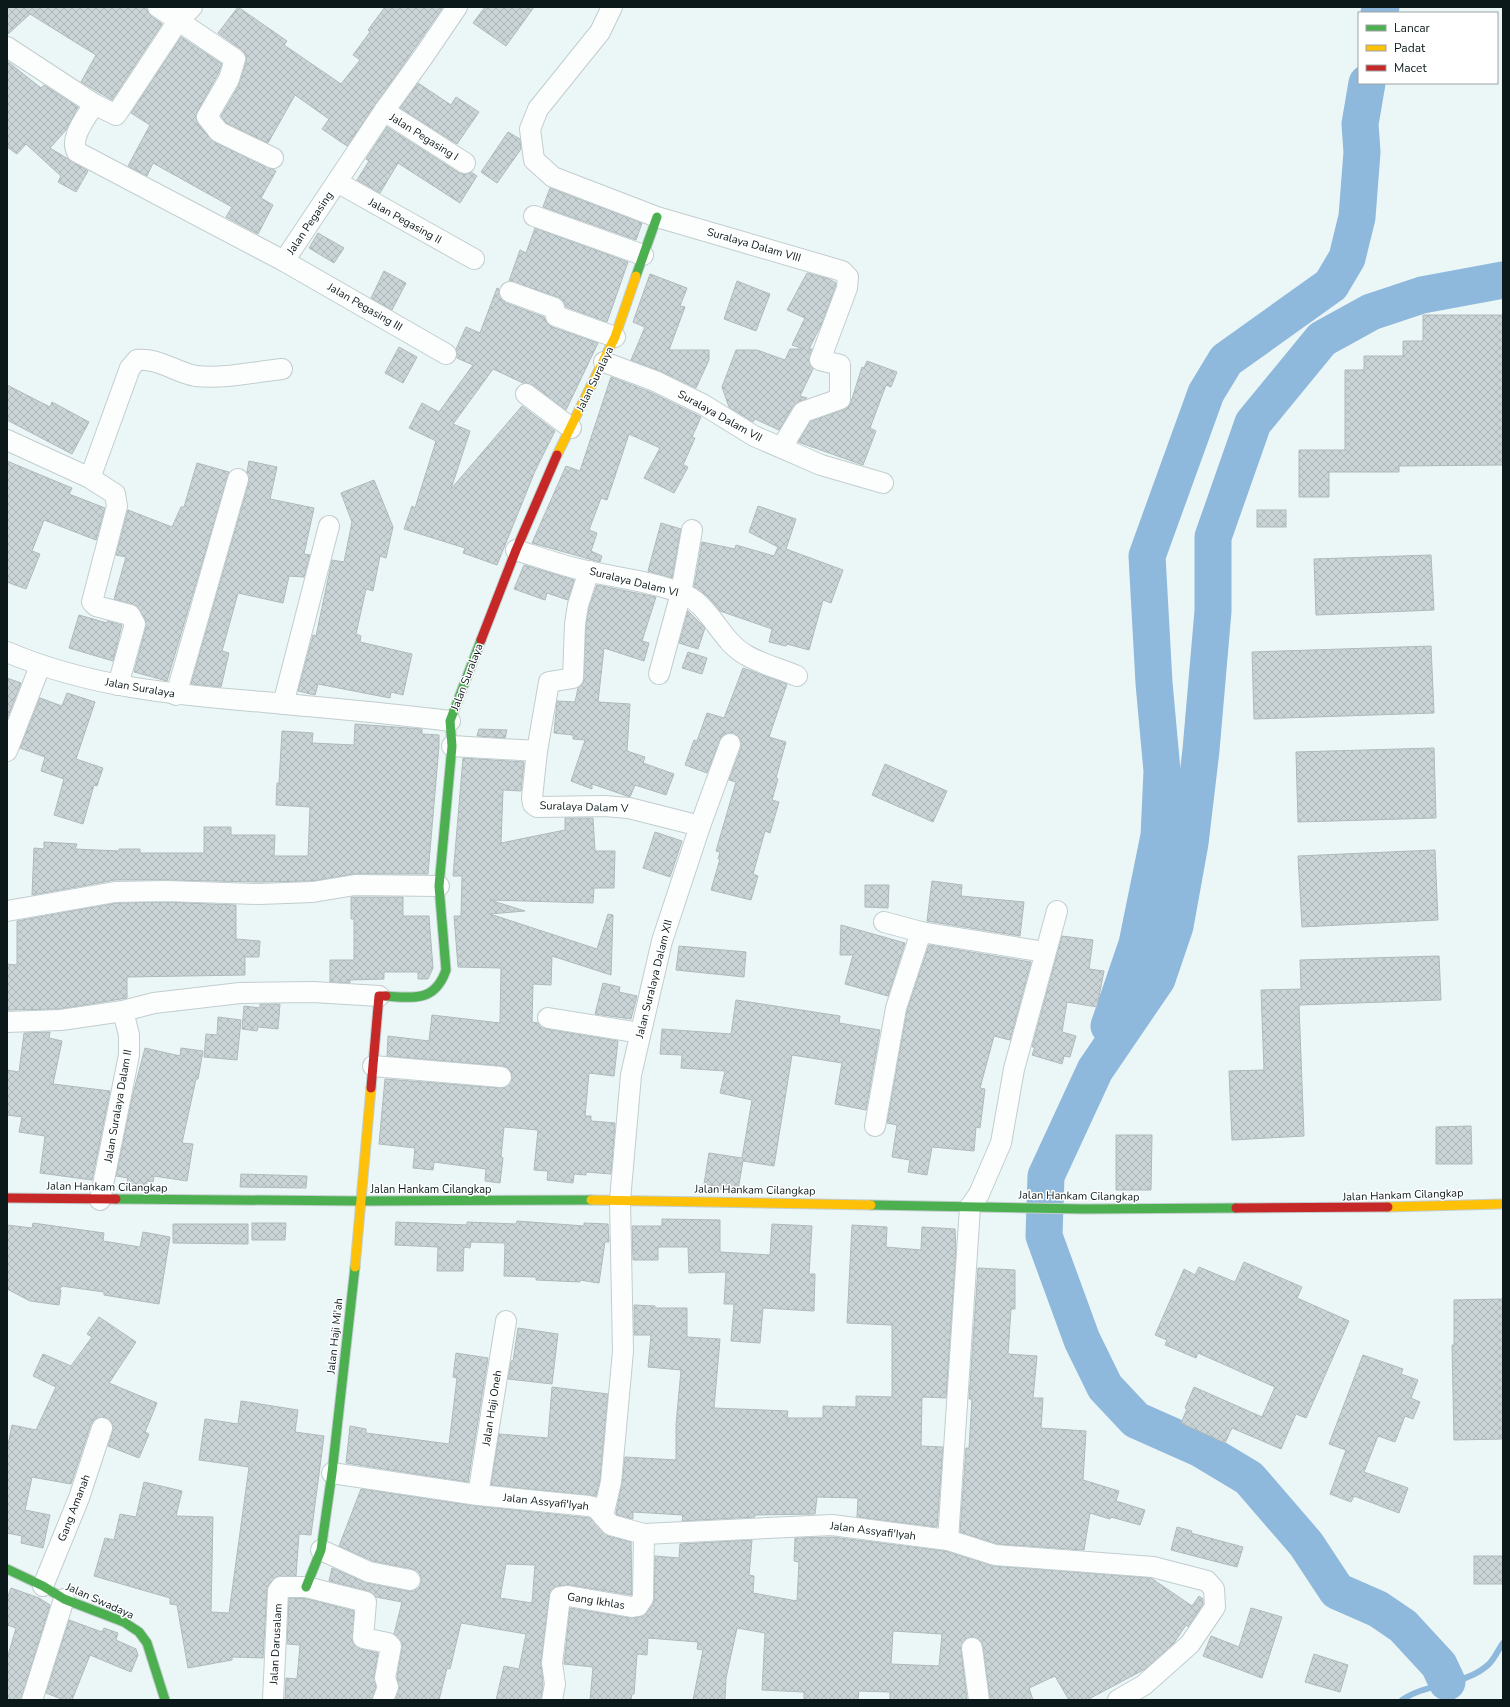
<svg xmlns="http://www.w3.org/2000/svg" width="1510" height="1707" font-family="'Nunito Sans',sans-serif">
<defs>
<pattern id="building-cross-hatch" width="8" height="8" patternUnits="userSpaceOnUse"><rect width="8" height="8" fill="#cad4d7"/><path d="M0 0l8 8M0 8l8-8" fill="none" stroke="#acb5b8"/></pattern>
</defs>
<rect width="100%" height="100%" fill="#ebf6f7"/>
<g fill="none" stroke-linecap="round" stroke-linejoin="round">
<path stroke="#8eb8dc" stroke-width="6" d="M 1402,1700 C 1428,1682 1466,1686 1489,1664 C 1495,1658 1498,1650 1503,1643"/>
<g stroke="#8eb8dc" stroke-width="37">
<polyline points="1379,13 1381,7"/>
<polyline points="1109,1026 1137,944 1159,836 1162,771 1154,683 1147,556 1206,393 1226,360 1331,285 1347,258 1357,217 1362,152 1360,124 1367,83"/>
<polyline points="1447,1682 1439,1665 1403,1626 1378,1609 1337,1591 1306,1544 1249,1478 1199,1448 1136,1420 1105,1387 1082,1340 1044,1236 1046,1176 1095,1070 1157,979 1175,926 1190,843 1201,750 1213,611 1213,537 1253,423 1322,339 1371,312 1422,295 1503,280"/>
</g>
</g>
<g fill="url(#building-cross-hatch)" stroke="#b0babd" fill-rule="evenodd">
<polygon points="7,7 147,7 151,16 162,24 112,100 81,82 96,55 30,14 7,35"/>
<polygon points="238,7 287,41 284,45 341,84 360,60 353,55 370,32 368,30 385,7 443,7 347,146 322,129 329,119 295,95 268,143 226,123 221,116 239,85 246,62 246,56 242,50 218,33"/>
<polygon points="485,7 534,7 506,46 473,23"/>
<polygon points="181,37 222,64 218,74 197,112 196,118 198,124 214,142 276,171 261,198 273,205 258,234 226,217 232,207 153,163 147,176 128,166 150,125 131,113"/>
<polygon points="7,61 41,88 44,85 78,107 66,130 50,148 88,171 76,192 58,182 61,176 26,144 17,154 7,147"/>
<polygon points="418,83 451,105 456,97 479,112 457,144 400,108"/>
<polygon points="387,127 459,173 465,174 471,172 477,176 460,203 398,163 380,193 357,180 369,161 366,159"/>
<polygon points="508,132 520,139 521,149 497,183 481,172"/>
<polygon points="550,188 642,223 636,240 543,207"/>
<polygon points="535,228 628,262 607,322 566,307 563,301 558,297 509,281 520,250 526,253"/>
<polygon points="318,233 344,248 334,263 309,248"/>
<polygon points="384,271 406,283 392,310 371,298"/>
<polygon points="807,273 829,279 836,283 836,285 822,323 809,349 812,349 809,362 813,369 800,396 807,398 793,406 779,430 755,419 753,422 729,407 722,387 736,350 757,350 785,360 790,349 804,349 792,345 805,318 787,310"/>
<polygon points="650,274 687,288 680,306 685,307 669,350 709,350 709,360 696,388 660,371 631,360 645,327 633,322"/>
<polygon points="737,281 770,294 756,331 724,319"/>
<polygon points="497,288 499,289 501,299 506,303 544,317 547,323 552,327 598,343 566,410 533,385 523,383 493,369 453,424 470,431 451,489 522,406 555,431 535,471 497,565 463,553 465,548 404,529 412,506 415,508 436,441 409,428 422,403 439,412 473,365 457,358 456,349 466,327 480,333"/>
<polygon points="1423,315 1503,315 1503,465 1399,466 1399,472 1329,472 1329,497 1299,497 1299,450 1345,450 1345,370 1364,370 1364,356 1403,356 1403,341 1423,341"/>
<polygon points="399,347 417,357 403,383 385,373"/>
<polygon points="867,361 897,372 891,387 886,385 870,428 876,431 863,465 798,442 811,421 846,409 850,405 862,367 864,368"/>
<polygon points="611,377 650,392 701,417 692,437 695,438 683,465 688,467 674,493 644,478 660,448 629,434 607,500 601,498 589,530 597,533 591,551 602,556 600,562 532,543 566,466 580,471"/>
<polygon points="7,385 50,407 52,402 89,422 72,454 7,420"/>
<polygon points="7,461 72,488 69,494 105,508 96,540 44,520 32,551 40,554 26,589 7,582"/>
<polygon points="249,461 277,467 270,499 314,508 304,554 310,555 304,577 289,576 283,603 238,593 222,651 229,653 221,687 191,684 249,482 247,472"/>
<polygon points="197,463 229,472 167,681 134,672 146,627 145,619 137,606 114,599 126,557 116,555 128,510 172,527 181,507 184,507"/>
<polygon points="374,480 393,527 386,558 380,556 373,591 366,589 356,634 361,636 360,642 412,654 403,695 391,692 390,698 318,684 315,695 298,691 313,635 316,636 332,560 344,562 352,522 341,493"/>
<polygon points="758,506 796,519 786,549 843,570 831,603 823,600 809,650 787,644 786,646 769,642 772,629 720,611 707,596 694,587 702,542 735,549 736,545 774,556 778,547 749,532"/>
<rect x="1257" y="510" width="29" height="17"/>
<polygon points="661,523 681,529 672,578 648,571"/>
<polygon points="1431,555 1434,610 1316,615 1314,559"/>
<polygon points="524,565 574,580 568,600 547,593 545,600 514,589"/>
<polygon points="597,585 656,597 642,641 649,643 644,661 604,648 598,702 630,704 627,751 645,757 643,763 674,774 666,795 635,785 630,797 592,784 592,789 571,781 585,740 573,739 573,735 554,733 557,701 575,702 578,688 583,683 586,625 589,607"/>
<polygon points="688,611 705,628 698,649 679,643"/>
<polygon points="79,615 107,623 107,621 122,625 113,661 69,648"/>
<polygon points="1431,646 1434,713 1254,719 1252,652"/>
<polygon points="688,652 707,658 702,674 682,668"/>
<polygon points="743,668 787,684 769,737 786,742 776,778 778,779 772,800 779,802 770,833 765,831 753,874 758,876 751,900 711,890 720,859 718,859 720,852 716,851 736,782 729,780 741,748 739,737 734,733 728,733 722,735 707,773 685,765 694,740 697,741 707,713 724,718"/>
<polygon points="7,678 21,683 7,719"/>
<polygon points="67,693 95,702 76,759 103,768 97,786 94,785 83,824 54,815 64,779 41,771 45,757 20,748 40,698 62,706"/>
<polygon points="355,724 422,729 422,734 439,735 439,746 428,874 355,874 312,881 259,882 166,880 115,880 32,895 34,848 44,849 44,842 77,844 75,849 119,851 119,849 140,849 140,853 204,853 204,827 231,827 231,835 275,835 274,856 308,856 310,807 276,805 277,783 279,783 282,731 313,733 312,743 354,745"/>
<polygon points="479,729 507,730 505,738 477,736"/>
<polygon points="1434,748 1436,818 1298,822 1296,752"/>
<polygon points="463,758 524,762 521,791 503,790 501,843 565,830 565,818 593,818 595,851 615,851 614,888 594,888 593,903 490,900 525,911 490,914 597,949 608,914 613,915 611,975 552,956 551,985 533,984 532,1022 538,1023 546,1029 618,1041 614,1076 589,1073 585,1116 591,1116 591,1121 615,1123 611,1174 586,1172 586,1175 574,1174 573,1183 547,1180 548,1171 534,1170 538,1130 504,1127 501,1157 503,1158 500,1183 485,1181 486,1169 434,1162 433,1170 413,1168 415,1148 379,1144 385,1079 500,1088 506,1087 512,1078 511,1072 507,1067 502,1066 387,1056 388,1036 429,1041 432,1015 500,1023 501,968 458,967 454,916 461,916 462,876 453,876"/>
<polygon points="885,764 947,791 933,822 872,795"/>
<polygon points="655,832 682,841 670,877 643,868"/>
<polygon points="1435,850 1438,920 1302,927 1298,856"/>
<polygon points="932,881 962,885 961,896 1024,902 1020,936 927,921"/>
<polygon points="865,885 889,885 888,908 865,907"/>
<polygon points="351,897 403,897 403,916 429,916 433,968 428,979 418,979 418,972 384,972 384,979 350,980 350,983 330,982 330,960 354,960 354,919 351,919"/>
<polygon points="166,902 236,905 236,939 260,941 259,957 245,957 245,975 127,977 127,998 60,1009 7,1010 7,964 17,965 17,921 116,903"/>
<polygon points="841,925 905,943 888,996 845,984 853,955 840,955"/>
<polygon points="1062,936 1093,940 1089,969 1104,971 1097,1007 1067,1002 1062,1032 1076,1036 1070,1057 1064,1056 1062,1064 1032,1055 1035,1047 1032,1047"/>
<polygon points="929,945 1031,962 1010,1040 994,1036 980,1088 985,1089 980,1128 976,1127 974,1151 932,1147 927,1175 908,1172 910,1160 892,1157 897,1125 887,1123 907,1011"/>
<polygon points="679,946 746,952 744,977 676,970"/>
<polygon points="1439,956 1441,1000 1299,1005 1304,1136 1232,1140 1229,1071 1264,1070 1261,990 1301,989 1300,960"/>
<polygon points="603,983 620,987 619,992 637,996 631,1019 595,1014"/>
<polygon points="736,1000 840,1016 839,1023 880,1030 866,1110 835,1104 842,1063 792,1055 774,1166 743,1161 738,1190 719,1189 715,1189 716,1186 704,1184 709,1153 742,1158 752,1100 720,1093 725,1071 681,1068 682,1055 660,1054 662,1029 731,1034"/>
<polygon points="260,1004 280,1004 278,1029 258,1027 257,1031 242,1029 244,1006 260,1008"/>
<polygon points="218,1017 241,1020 237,1060 204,1057 206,1034 217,1035"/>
<polygon points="50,1032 49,1038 62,1041 53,1084 110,1091 92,1180 40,1173 45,1136 19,1132 22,1117 7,1115 7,1070 19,1072 24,1033"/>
<polygon points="145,1048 180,1056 181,1048 203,1051 198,1079 196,1079 182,1143 193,1144 187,1181 154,1176 153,1182 147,1181 146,1187 126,1187 128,1178 116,1176 133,1094"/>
<polygon points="1471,1126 1472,1164 1436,1164 1436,1127"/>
<polygon points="1116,1135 1152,1135 1151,1190 1116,1190"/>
<polygon points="241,1174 307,1176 306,1188 240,1187"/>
<polygon points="662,1219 720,1220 720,1252 770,1255 772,1224 812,1226 809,1274 815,1274 814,1311 763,1308 760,1343 731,1341 734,1304 724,1304 726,1272 689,1273 688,1247 658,1247 658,1260 633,1260 632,1226 662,1226"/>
<polygon points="517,1221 584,1226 584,1223 608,1224 609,1242 605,1242 599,1283 580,1280 580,1282 536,1280 536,1277 504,1276 505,1243 471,1242 470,1248 464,1247 463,1271 437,1271 438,1247 395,1245 396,1222 467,1225 467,1222 516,1224"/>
<polygon points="33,1223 104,1233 103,1241 140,1247 143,1232 170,1237 159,1304 104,1295 104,1292 61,1286 61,1288 57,1288 61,1290 59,1305 30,1301 7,1289 7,1225 32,1228"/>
<polygon points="252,1223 286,1223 285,1240 252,1240"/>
<polygon points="173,1224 248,1224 248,1244 173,1243"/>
<polygon points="852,1225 887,1227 886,1247 921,1250 922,1227 955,1229 956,1251 946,1398 922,1397 921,1446 943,1447 937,1527 857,1517 858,1498 817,1497 815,1514 755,1515 755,1517 682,1521 683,1515 633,1512 633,1519 617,1515 616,1513 622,1483 625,1457 676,1460 676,1425 681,1370 648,1367 651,1335 634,1335 634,1305 655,1306 655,1308 687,1308 687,1337 720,1339 714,1408 788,1411 787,1418 823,1418 823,1406 856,1407 856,1396 892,1397 892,1325 847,1323"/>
<polygon points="1244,1262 1302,1287 1297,1298 1349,1321 1306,1418 1296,1414 1281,1449 1232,1428 1225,1443 1181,1423 1187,1409 1185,1408 1194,1387 1262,1417 1275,1387 1198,1353 1196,1358 1165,1345 1167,1340 1155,1335 1184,1269 1195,1275 1199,1267 1235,1282"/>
<polygon points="978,1268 1015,1270 1015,1309 1011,1309 1008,1354 1037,1356 1033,1398 1043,1398 1041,1428 1086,1431 1083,1480 1119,1491 1116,1501 1145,1510 1140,1525 1111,1517 1110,1519 1090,1513 1084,1550 997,1544 960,1532 966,1448 969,1448 972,1399 969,1399"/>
<polygon points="1503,1299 1503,1439 1454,1440 1452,1345 1454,1345 1454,1300"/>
<polygon points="99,1317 136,1342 109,1383 157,1403 145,1432 149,1434 139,1458 108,1446 113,1431 111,1421 105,1417 95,1419 91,1424 71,1484 32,1477 25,1510 50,1515 43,1548 21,1543 22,1536 7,1533 7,1450 12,1425 36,1430 56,1387 33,1376 43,1354 71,1366 92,1337 87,1334"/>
<polygon points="518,1328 558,1334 552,1384 508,1379 511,1361 513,1361"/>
<polygon points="456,1353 488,1358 468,1482 346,1463 350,1426 366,1429 366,1433 449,1444 457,1378 453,1377"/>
<polygon points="1363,1355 1403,1369 1401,1374 1418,1380 1411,1398 1420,1402 1413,1419 1405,1416 1395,1442 1378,1436 1364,1472 1408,1488 1399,1513 1354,1496 1351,1502 1330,1494 1346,1450 1329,1444"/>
<polygon points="552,1387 608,1394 600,1480 596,1496 491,1485 499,1434 548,1438"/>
<polygon points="241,1401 298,1410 295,1432 324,1436 311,1535 299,1534 296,1576 276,1577 269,1584 267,1590 263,1658 232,1657 232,1660 188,1668 177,1605 170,1604 170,1598 94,1576 105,1538 114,1540 120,1514 136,1517 144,1482 182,1491 176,1516 213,1517 211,1612 229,1613 249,1467 199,1460 205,1419 238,1424"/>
<path d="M 361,1489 L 476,1506 L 590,1518 L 608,1536 L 631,1542 L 632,1595 L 570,1585 L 558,1586 L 550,1591 L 541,1662 L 543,1684 L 541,1700 L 496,1700 L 504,1666 L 519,1669 L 526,1634 L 461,1623 L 450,1669 L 447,1668 L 439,1700 L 395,1700 L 399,1691 L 397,1677 L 402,1648 L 402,1642 L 394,1634 L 402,1602 L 376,1597 L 369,1591 L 329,1581 L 332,1568 L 367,1583 L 408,1591 L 414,1591 L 421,1583 L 421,1576 L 413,1569 L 373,1561 L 339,1546 ZM 506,1564 L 535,1565 L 532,1603 L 500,1598 Z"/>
<polygon points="1177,1527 1192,1531 1191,1533 1243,1547 1237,1567 1171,1550"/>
<path d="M 832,1537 L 945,1551 L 994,1566 L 1151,1578 L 1192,1606 L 1199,1596 L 1203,1599 L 1203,1604 L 1188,1627 L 1186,1625 L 1174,1643 L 1145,1669 L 1087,1700 L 1069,1700 L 1055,1676 L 1029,1688 L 1033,1700 L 990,1700 L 983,1646 L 981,1641 L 971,1637 L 965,1639 L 961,1649 L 967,1700 L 890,1700 L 890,1692 L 859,1691 L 858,1700 L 804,1700 L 804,1692 L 762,1690 L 765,1633 L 737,1628 L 726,1678 L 725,1700 L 693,1700 L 703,1650 L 697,1649 L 698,1642 L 648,1638 L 647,1655 L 637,1654 L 634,1694 L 632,1694 L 631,1700 L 590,1700 L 593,1667 L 564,1664 L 570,1608 L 630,1618 L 644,1616 L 653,1604 L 654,1599 L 655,1556 L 679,1558 L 680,1544 L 752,1540 L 749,1575 L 754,1576 L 753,1593 L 797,1601 L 799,1562 L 794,1561 L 795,1538 ZM 893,1631 L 942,1634 L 939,1666 L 891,1664 Z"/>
<rect x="1474" y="1556" width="29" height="28"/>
<polygon points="11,1588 39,1598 50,1605 21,1700 7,1700 7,1659 16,1628 7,1625 7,1599"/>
<polygon points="289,1598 308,1599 354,1611 353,1643 360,1649 378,1653 374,1676 376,1687 372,1700 285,1700 286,1678 297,1679 300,1645 287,1644"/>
<polygon points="1251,1608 1282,1617 1262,1678 1203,1656 1211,1636 1239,1647"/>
<polygon points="69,1620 102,1632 104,1628 118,1633 116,1640 136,1649 138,1655 131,1672 90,1655 72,1700 64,1700 46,1693"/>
<polygon points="1314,1654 1348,1665 1340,1692 1305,1682"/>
</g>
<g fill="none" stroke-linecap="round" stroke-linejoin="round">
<g stroke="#c2cdce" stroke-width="22">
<g id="street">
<polyline points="158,7 235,59 229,79 207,117 219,132 273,158"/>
<polyline points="612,7 600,32 538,109 530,129 534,160 553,177 657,217 842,271 848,277 847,288 820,360 840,365 840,399 803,412 782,447"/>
<polyline points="7,47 94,104 116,115 178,21 192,7"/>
<path d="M 94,104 C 87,117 69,137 77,152 L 284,261 L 446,354"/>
<polyline points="384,111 465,163"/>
<polyline points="337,182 474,259"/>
<polyline points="534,216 643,255"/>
<polyline points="284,261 384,111 423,57 457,7"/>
<polyline points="510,292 554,308 556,316 615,337"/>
<polyline points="604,362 655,381 704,405 754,436 821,465 883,483"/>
<polyline points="526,394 571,428"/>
<polyline points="7,440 90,478 115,494 117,506 92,602 96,606 130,615 135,624 118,685"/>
<path d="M 90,478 L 130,368 L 137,360 C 157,357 177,373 196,376 C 224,379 254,372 282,369"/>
<path d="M 516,550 C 535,556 555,563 574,568 C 609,577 648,580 681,593 C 711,604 719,640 746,655 C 761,664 781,669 797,676"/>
<path d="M 7,652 C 89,687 176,695 264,702 C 326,708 388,713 450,721"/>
<polyline points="659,674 681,593 692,530"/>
<polyline points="176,695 238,479"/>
<polyline points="283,704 329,526"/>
<polyline points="452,746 537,751 532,798 533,804 537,807 604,806 629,808 700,826"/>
<polyline points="7,751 40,666"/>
<polyline points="537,751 549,682 573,678 575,624 578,605 589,571"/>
<polyline points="7,911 115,892 166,891 259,894 313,892 355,885 439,886"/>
<polyline points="884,922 921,932 1045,952"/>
<polyline points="548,1018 640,1033"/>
<polyline points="7,1022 61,1020 123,1011 154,1003 240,993 313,992 379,996"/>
<polyline points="373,1066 501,1077"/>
<polyline points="875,1126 896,1008 921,932"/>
<polyline points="100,1200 129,1055 129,1035 123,1011"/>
<polyline points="332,1473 478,1495 589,1506 596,1508 611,1525 644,1534 832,1525 948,1540 995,1555 1153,1567 1207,1581 1214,1589 1215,1607 1190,1644 1144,1685 1118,1700"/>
<polyline points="478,1495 506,1321"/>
<polyline points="603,1516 611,1482 623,1351 620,1200 631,1075 662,941 700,826 730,744"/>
<polyline points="948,1540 970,1207 979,1194 1001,1143 1014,1069 1057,911"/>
<polyline points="321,1550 369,1572 410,1580"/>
<polyline points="43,1586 79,1498 102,1428"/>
<polyline points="972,1648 979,1700"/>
<polyline points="32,1700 64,1599"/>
<polyline points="273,1700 278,1591 281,1587 306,1587 366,1602 363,1638 388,1643 391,1646 385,1678 388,1687 383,1700"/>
<polyline points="552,1700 555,1684 552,1663 560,1597 568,1596 632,1607 638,1606 643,1598 644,1534"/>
</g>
</g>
<g stroke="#c2cdce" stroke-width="11">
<g id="fast">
<polyline points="636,276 657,217"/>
<path d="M 386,996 C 414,998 435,1002 446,970 L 439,886 L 452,746 L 450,721 L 481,640"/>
<polyline points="116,1199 362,1201 591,1200"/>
<polyline points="871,1205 1084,1209 1236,1208"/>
<polyline points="7,1569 43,1586 64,1599 124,1622 139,1632 147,1643 165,1700"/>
<polyline points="306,1587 321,1550 332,1473 355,1267"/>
</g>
</g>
<g stroke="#c2cdce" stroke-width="11">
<g id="slow">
<polyline points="557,455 615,337 636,276"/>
<polyline points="591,1200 871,1205"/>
<polyline points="1388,1207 1503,1204"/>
<polyline points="355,1267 371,1088"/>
</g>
</g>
<g stroke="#c2cdce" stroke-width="11">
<g id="jam">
<polyline points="481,640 516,550 557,455"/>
<polyline points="371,1088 379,996 386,996"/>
<polyline points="7,1198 116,1199"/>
<polyline points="1236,1208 1388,1207"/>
</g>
</g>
<use href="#street" stroke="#fcfefe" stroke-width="20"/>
<use href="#fast" stroke="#4caf50" stroke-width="9"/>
<use href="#slow" stroke="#ffc107" stroke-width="9"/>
<use href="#jam" stroke="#c62828" stroke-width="9"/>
</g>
<g text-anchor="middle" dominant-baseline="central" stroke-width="3" stroke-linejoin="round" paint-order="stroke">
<g font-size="11" fill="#0c191b" stroke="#fff">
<text transform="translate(424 137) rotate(32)">Jalan Pegasing I</text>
<text transform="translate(405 221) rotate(29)">Jalan Pegasing II</text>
<text transform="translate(310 223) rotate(-56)">Jalan Pegasing</text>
<text transform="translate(754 245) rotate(16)">Suralaya Dalam VIII</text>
<text transform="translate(365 307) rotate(30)">Jalan Pegasing III</text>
<text transform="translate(595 379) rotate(-64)">Jalan Suralaya</text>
<text transform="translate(720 416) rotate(29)">Suralaya Dalam VII</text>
<text transform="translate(634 582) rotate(14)">Suralaya Dalam VI</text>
<text transform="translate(467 677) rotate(-69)">Jalan Suralaya</text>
<text transform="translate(140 688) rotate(10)">Jalan Suralaya</text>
<text transform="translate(584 807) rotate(2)">Suralaya Dalam V</text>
<text transform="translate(654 979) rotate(-76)">Jalan Suralaya Dalam XII</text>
<text transform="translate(118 1106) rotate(-80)">Jalan Suralaya Dalam II</text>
<text transform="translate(107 1187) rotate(1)">Jalan Hankam Cilangkap</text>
<text x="431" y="1189">Jalan Hankam Cilangkap</text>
<text transform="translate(755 1190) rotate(1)">Jalan Hankam Cilangkap</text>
<text transform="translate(1403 1195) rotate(-2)">Jalan Hankam Cilangkap</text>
<text transform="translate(1079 1196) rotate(1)">Jalan Hankam Cilangkap</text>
<text transform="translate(335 1336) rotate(-84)">Jalan Haji Mi'ah</text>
<text transform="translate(492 1408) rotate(-81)">Jalan Haji Oneh</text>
<text transform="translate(546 1502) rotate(6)">Jalan Assyafi'Iyah</text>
<text transform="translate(74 1508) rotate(-69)">Gang Amanah</text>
<text transform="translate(873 1531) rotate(7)">Jalan Assyafi'Iyah</text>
<text transform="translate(100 1601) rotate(24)">Jalan Swadaya</text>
<text transform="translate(596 1601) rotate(9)">Gang Ikhlas</text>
<text transform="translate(276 1644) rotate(-87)">Jalan Darusalam</text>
</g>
</g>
<rect width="1510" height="1707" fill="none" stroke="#0c191b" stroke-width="16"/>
<rect x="1358" y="12" width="140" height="72" fill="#ffffff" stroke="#9ea3a4"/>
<rect x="1366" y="25" width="20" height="6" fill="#4caf50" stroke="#9ea3a4"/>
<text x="1394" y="32" font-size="12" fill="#0c191b">Lancar</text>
<rect x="1366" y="45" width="20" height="6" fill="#ffc107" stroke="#9ea3a4"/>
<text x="1394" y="52" font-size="12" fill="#0c191b">Padat</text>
<rect x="1366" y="65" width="20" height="6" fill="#c62828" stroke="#9ea3a4"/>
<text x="1394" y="72" font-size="12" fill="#0c191b">Macet</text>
</svg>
